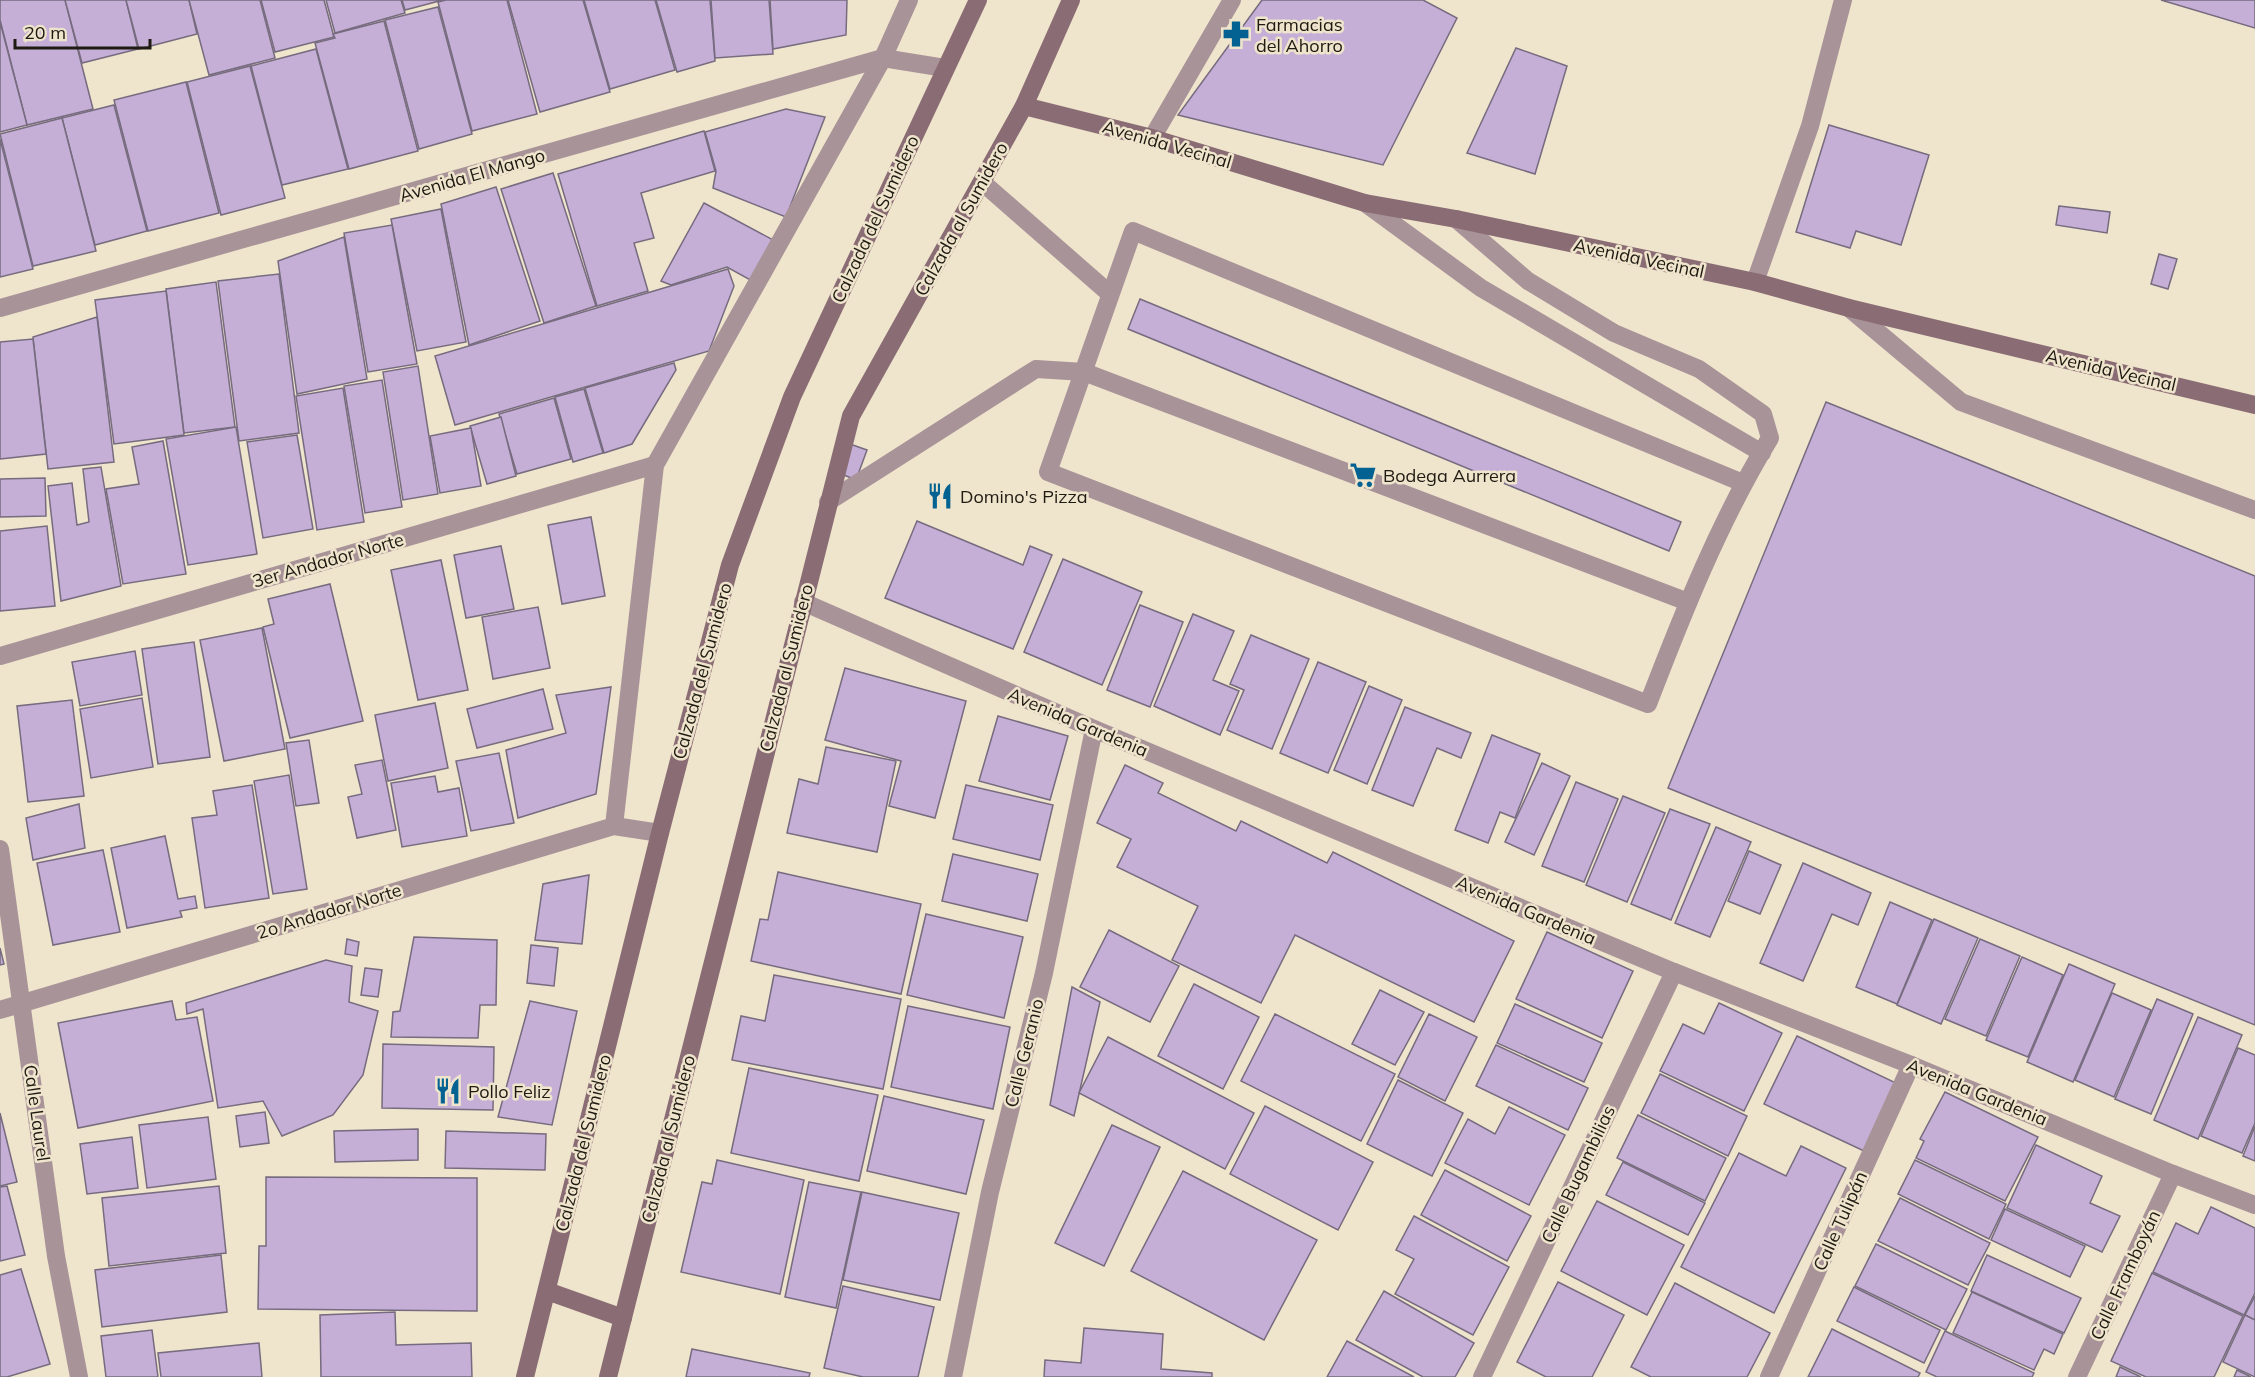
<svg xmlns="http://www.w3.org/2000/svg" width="2255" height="1377" font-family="Mulish,sans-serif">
<rect width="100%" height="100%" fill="#efe4cc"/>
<g fill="#c5afd6" stroke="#766b7f" stroke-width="1.5">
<polygon points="0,0 65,0 93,109 27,125 0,20"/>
<polygon points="65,0 126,0 138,49 82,63"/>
<polygon points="126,0 189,0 197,34 139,49"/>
<polygon points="189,0 260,0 275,58 209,75"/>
<polygon points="261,0 324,0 334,37 275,52"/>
<polygon points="326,0 401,0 405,13 335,33"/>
<polygon points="402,0 443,0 405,10"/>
<polygon points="446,0 507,0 537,114 472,131 438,2"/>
<polygon points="508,0 583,0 610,92 540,112"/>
<polygon points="584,0 655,0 675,70 610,89"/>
<polygon points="656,0 710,0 715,61 677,72"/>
<polygon points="711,0 769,0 773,54 715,58"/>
<polygon points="770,0 847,0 846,35 773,49"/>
<polygon points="1262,0 1423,0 1457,18 1383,165 1178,115"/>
<polygon points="2161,0 2255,0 2255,28"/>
<polygon points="438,7 472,134 419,149 385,20"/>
<polygon points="384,21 418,151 349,169 315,43 335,38 333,34"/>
<polygon points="0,22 27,125 0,132"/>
<polygon points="1516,48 1567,66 1535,174 1467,153"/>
<polygon points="316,49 348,169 282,185 251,66"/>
<polygon points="250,66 285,198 221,215 187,82"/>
<polygon points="186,82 219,213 148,231 114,100"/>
<polygon points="114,105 147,231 95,245 62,118"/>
<polygon points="786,109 825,117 786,217 713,188 716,171 705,132"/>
<polygon points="62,118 96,251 33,266 0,134"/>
<polygon points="1829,125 1929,155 1901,245 1856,231 1850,248 1796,232"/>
<polygon points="704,131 715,171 641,193 654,238 634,243 648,291 597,306 558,174"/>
<polygon points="0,139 33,269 0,277"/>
<polygon points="553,173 596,306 544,323 501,189"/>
<polygon points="496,187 540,321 469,345 441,204"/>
<polygon points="704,203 777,242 754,282 727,267 671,285 661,281"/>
<polygon points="2059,206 2110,212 2107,233 2056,225"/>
<polygon points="441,209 466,342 417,351 391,219"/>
<polygon points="392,225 417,364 368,372 344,233"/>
<polygon points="344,237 367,379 297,394 278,261"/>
<polygon points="2159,254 2177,259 2168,289 2151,284"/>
<polygon points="728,269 734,286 709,351 455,425 435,356"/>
<polygon points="279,274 299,433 239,441 218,281"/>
<polygon points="216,282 235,427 184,433 166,289"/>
<polygon points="166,291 184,435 114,444 95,300"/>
<polygon points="1140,299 1681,522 1669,551 1128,329"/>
<polygon points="97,317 114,462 48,469 33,337"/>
<polygon points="33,339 46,454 0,459 0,342"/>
<polygon points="674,363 676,370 632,444 604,453 585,388"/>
<polygon points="418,366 438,494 403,500 383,372"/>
<polygon points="382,380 402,507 365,513 344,386"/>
<polygon points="343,388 364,522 317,530 296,396"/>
<polygon points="584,389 603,453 573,462 555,397"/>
<polygon points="554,398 571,459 517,474 499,414"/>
<polygon points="1826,402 2255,576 2255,1025 1668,788"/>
<polygon points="501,417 516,476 487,484 470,426"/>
<polygon points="236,427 257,554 188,565 166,439"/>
<polygon points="471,428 481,486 440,493 430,436"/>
<polygon points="297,435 313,529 263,538 247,442"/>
<polygon points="163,441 186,574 123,584 106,489 139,484 132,447"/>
<polygon points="850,444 867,450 856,480 839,473"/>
<polygon points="101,467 121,586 61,601 48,486 72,483 77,525 89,522 83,469"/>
<polygon points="45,478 46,516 0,517 0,479"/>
<polygon points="591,517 605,596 562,604 548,525"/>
<polygon points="917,521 1023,565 1030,546 1052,555 1013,649 885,598"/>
<polygon points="47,526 55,606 0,611 0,531"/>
<polygon points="501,546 514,609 466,618 454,555"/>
<polygon points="1063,559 1142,592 1102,685 1024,652"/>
<polygon points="441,560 468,690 418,700 391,570"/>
<polygon points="330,584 363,721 290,738 263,627 274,624 268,599"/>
<polygon points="1140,605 1183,622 1150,707 1107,690"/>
<polygon points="538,607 550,668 493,679 482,617"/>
<polygon points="1193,614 1234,631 1213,680 1239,691 1220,735 1154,706"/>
<polygon points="262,628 285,749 224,761 200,640"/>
<polygon points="1251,635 1309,659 1272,749 1227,730 1244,690 1230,684"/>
<polygon points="194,642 210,757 158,764 142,649"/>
<polygon points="135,651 142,695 80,706 72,662"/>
<polygon points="1318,662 1366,682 1328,773 1280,753"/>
<polygon points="845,668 966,701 935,818 889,806 901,761 825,740"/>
<polygon points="1369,686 1402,700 1367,784 1334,770"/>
<polygon points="611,687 596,794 518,818 506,750 566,733 556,695"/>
<polygon points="543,689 553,729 477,748 467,709"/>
<polygon points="142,698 153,767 91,778 80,709"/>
<polygon points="72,700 84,796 28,802 17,706"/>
<polygon points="435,703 448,768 388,781 375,715"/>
<polygon points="1405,707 1471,733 1461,758 1437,748 1413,806 1372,790"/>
<polygon points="998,716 1068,736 1050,800 979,781"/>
<polygon points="1492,735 1540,754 1515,818 1500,812 1488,843 1455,830"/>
<polygon points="309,740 319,803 296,806 286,743"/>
<polygon points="826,747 896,761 877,852 787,833 799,779 818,784"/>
<polygon points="499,753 514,823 471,831 456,761"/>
<polygon points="382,760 396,830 357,838 348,797 362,794 355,765"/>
<polygon points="1542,763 1570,776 1534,855 1505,842"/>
<polygon points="1125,765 1163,783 1158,793 1236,831 1241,821 1327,863 1333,852 1514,941 1474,1022 1295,935 1261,1003 1172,960 1198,906 1117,867 1131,839 1097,823"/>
<polygon points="289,775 307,889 273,894 254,781"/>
<polygon points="435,776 438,792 459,788 467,836 402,847 391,783"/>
<polygon points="1576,782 1618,799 1584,882 1542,866"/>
<polygon points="252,785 269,898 205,908 192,818 217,815 213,791"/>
<polygon points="966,785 1053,805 1040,860 953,839"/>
<polygon points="1623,796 1665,813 1627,902 1586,885"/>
<polygon points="79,804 85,848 33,860 26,818"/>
<polygon points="1670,809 1710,824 1671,920 1631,904"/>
<polygon points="1716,827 1751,842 1710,937 1675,923"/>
<polygon points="165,836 178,899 195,896 197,908 180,911 182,917 127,928 111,848"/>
<polygon points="103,850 120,932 53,945 37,863"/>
<polygon points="1749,851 1781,865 1760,914 1728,901"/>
<polygon points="953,854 1038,874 1027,921 942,901"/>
<polygon points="1803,863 1871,893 1858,925 1832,914 1803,981 1760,963"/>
<polygon points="778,872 921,904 901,994 751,961 760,919 768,920"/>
<polygon points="589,875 582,944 535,940 543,884"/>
<polygon points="1890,902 1932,920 1897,1004 1856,987"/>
<polygon points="926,914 1023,937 1004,1018 907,995"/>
<polygon points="1934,919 1978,938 1941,1024 1897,1005"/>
<polygon points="1109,930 1179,966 1150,1022 1080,987"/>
<polygon points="1547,932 1633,971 1602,1038 1516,999"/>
<polygon points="414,937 497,940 496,1005 480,1005 478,1038 391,1037 393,1012 400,1011"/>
<polygon points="347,939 359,942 357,956 345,954"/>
<polygon points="1980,939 2020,956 1986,1036 1945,1019"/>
<polygon points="531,945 558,948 554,986 527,983"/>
<polygon points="0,948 4,964 0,965"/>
<polygon points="2022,957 2063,975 2028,1057 1986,1040"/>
<polygon points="326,960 352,966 349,1002 378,1011 363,1075 333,1115 282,1136 263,1101 218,1108 203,1009 187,1014 186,1003"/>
<polygon points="2069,964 2115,984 2073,1082 2027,1062"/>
<polygon points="365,968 382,970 378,997 361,995"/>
<polygon points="774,975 901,999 883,1089 732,1060 741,1016 765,1021"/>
<polygon points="1194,984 1259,1017 1223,1089 1158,1056"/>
<polygon points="1072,987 1100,1002 1074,1116 1050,1105"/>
<polygon points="1380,990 1424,1012 1395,1065 1352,1044"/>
<polygon points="2112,993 2151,1010 2114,1097 2075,1080"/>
<polygon points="2157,999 2193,1014 2151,1114 2115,1099"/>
<polygon points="172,1001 176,1020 197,1017 213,1101 78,1128 58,1023"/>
<polygon points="530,1001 577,1011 552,1125 498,1117"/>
<polygon points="1719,1003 1782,1033 1744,1111 1660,1071 1683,1024 1704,1034"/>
<polygon points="1515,1004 1602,1043 1584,1082 1497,1043"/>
<polygon points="908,1006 1010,1027 993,1109 891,1087"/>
<polygon points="1275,1014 1395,1074 1361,1141 1241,1081"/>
<polygon points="1429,1014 1477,1037 1445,1101 1398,1077"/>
<polygon points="2198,1017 2242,1035 2198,1139 2154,1120"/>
<polygon points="1797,1036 1896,1083 1864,1151 1764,1104"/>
<polygon points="1108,1037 1254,1113 1225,1169 1079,1093"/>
<polygon points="383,1044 494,1047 493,1110 382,1108"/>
<polygon points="1496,1045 1588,1088 1568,1130 1476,1086"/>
<polygon points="2238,1048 2255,1055 2255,1123 2242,1153 2201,1136"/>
<polygon points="749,1068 878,1095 859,1181 731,1153"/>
<polygon points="1660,1074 1747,1116 1728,1156 1641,1113"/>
<polygon points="1398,1080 1463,1113 1432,1176 1367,1144"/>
<polygon points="1945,1092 2038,1137 2005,1201 1916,1158 1924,1141 1920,1139"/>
<polygon points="884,1096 984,1120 966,1194 867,1171"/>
<polygon points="1265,1106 1373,1162 1338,1230 1230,1174"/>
<polygon points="1509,1107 1565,1135 1529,1205 1445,1163 1468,1119 1495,1134"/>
<polygon points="265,1112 269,1143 240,1147 236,1116"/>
<polygon points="0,1113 17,1182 0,1186"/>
<polygon points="1638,1115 1726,1158 1705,1201 1617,1158"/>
<polygon points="208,1117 216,1179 147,1188 139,1125"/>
<polygon points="1112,1125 1160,1147 1104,1266 1055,1243"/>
<polygon points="2255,1126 2255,1161 2243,1156"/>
<polygon points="418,1129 418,1160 335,1162 334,1131"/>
<polygon points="446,1131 546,1134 545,1170 445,1168"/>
<polygon points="132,1137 138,1188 87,1194 80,1144"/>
<polygon points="2036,1145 2102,1176 2090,1203 2120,1216 2102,1252 2007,1208"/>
<polygon points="1801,1146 1846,1168 1774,1313 1681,1267 1739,1153 1786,1176"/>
<polygon points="717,1160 804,1180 780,1294 681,1272 702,1182 712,1184"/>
<polygon points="1915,1160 2006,1204 1989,1239 1898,1194"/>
<polygon points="1623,1162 1705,1203 1688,1235 1606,1195"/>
<polygon points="1445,1170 1531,1216 1507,1261 1421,1215"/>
<polygon points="1183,1171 1317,1240 1264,1340 1131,1271"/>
<polygon points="266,1177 477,1178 477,1311 258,1309 259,1246 266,1246"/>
<polygon points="809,1182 861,1192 836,1308 785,1297"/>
<polygon points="7,1186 25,1255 0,1261 0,1187"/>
<polygon points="219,1186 226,1253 109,1266 102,1198"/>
<polygon points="862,1192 959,1213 940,1300 843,1280"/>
<polygon points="1900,1198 1990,1243 1968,1285 1878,1241"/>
<polygon points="1597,1201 1684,1245 1647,1315 1561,1271"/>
<polygon points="2211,1207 2255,1228 2255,1293 2244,1315 2153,1272 2176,1223 2198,1234"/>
<polygon points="2005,1209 2085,1246 2070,1277 1991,1240"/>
<polygon points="1414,1216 1509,1267 1473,1335 1395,1294 1414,1259 1396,1250"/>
<polygon points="1876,1244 1967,1289 1946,1330 1855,1286"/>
<polygon points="221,1255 227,1312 102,1327 95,1270"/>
<polygon points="1987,1255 2081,1298 2064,1333 1971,1291"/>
<polygon points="21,1269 50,1364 7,1377 0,1377 0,1275"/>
<polygon points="2152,1273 2243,1316 2214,1377 2146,1377 2111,1361"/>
<polygon points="1558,1282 1624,1315 1592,1377 1546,1377 1517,1362"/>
<polygon points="1675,1283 1770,1333 1747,1377 1651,1377 1631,1367"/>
<polygon points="843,1286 934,1307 918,1377 863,1377 824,1368"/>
<polygon points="1854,1287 1940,1330 1924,1363 1837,1321"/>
<polygon points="1384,1291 1474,1343 1455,1377 1423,1377 1356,1340"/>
<polygon points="1972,1292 2063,1334 2054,1354 2044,1349 2034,1370 1953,1333"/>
<polygon points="2255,1296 2255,1320 2245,1315"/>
<polygon points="395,1312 396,1345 471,1343 472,1377 321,1377 320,1315"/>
<polygon points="2245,1315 2255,1320 2255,1377 2223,1362"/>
<polygon points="1084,1328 1163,1334 1161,1369 1212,1373 1212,1377 1044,1377 1045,1360 1081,1363"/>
<polygon points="1832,1329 1920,1373 1918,1377 1808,1377"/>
<polygon points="152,1330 158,1377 106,1377 101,1336"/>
<polygon points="1945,1331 2034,1373 2032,1377 1937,1377 1926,1372"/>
<polygon points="1347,1341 1414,1377 1327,1377"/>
<polygon points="259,1343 262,1377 161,1377 158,1353"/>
<polygon points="692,1349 810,1373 809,1377 686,1377"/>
<polygon points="2120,1367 2141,1377 2116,1377"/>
<polygon points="2237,1370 2251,1377 2234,1377"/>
</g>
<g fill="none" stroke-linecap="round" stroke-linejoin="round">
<g stroke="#a89398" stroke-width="18">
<polyline points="1152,138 1232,0"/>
<polyline points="982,182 1110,294"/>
<polyline points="1365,203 1481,288 1762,453"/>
<path d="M 1456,219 L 1528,281 L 1614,333 L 1699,369 L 1763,414 L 1770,438 C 1719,522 1683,613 1648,704 L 1048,472 L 1133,231 L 1743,483"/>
<polyline points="1755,282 1810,126 1843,0"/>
<polyline points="1849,308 1961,402 2255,510"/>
<polyline points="828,502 1036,369 1084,372 1688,602"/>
</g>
<g stroke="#a89398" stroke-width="18">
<polyline points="0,308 883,58 945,68"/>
<polyline points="803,602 1094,729 1674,972 1911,1065 2173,1174 2255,1205"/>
<polyline points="0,656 655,465"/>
<polyline points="614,826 655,465 883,58 909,0"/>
<polyline points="0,849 56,1256 79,1377"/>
<polyline points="0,1010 614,826 660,833"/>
<polyline points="953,1377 990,1192 1044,973 1094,729"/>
<polyline points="1482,1377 1674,972"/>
<polyline points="1769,1377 1911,1065"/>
<polyline points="2077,1377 2173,1174"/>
</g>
<g stroke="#8a6c74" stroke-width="18">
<polyline points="1024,106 1152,138 1365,203 1456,219 1755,282 1849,308 2255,405"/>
<polyline points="547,1291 623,1318"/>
<polyline points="525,1377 660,833 730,565 792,397 978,0"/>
<polyline points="608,1377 851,416 1024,106 1071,0"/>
</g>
</g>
<defs>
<g id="pharmacy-bare" transform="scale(2.07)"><path d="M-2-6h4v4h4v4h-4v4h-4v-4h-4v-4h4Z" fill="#036292" stroke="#efe4cc" stroke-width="2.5" paint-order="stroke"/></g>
<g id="supermarket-bare" transform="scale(2.07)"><path d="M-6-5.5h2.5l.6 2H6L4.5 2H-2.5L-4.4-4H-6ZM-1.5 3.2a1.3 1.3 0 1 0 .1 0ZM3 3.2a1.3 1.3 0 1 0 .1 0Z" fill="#036292" stroke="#efe4cc" stroke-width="2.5" paint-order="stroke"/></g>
<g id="restaurant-bare" transform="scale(2.07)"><path d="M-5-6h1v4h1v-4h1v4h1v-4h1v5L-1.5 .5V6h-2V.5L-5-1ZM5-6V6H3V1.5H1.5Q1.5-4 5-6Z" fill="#036292" stroke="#efe4cc" stroke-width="2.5" paint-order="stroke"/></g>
</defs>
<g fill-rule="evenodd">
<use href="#pharmacy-bare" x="1236" y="34"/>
<use href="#supermarket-bare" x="1363" y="475"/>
<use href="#restaurant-bare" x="940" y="496"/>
<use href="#restaurant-bare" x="448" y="1091"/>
</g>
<g text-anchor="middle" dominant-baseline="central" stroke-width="5" stroke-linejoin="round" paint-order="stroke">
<g font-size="18" fill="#1f1a12" stroke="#efe4cc" text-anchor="start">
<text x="1256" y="24">Farmacias<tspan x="1256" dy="21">del Ahorro</tspan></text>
<text x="1383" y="475">Bodega Aurrera</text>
<text x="960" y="496">Domino's Pizza</text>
<text x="468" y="1091">Pollo Feliz</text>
</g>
<g font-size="18" fill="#1f1a12" stroke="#efe4cc">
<text transform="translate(1167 144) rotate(16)">Avenida Vecinal</text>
<text transform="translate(472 175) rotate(-16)">Avenida El Mango</text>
<text transform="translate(875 219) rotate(-65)">Calzada del Sumidero</text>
<text transform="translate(961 219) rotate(-61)">Calzada al Sumidero</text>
<text transform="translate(1639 258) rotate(12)">Avenida Vecinal</text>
<text transform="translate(2111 370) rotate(13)">Avenida Vecinal</text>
<text transform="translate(328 560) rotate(-16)">3er Andador Norte</text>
<text transform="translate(786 668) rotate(-76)">Calzada al Sumidero</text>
<text transform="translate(702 671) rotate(-75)">Calzada del Sumidero</text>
<text transform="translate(1078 722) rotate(23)">Avenida Gardenia</text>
<text transform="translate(1526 910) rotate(23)">Avenida Gardenia</text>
<text transform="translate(329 911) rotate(-17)">2o Andador Norte</text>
<text transform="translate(1024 1053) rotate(-76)">Calle Geranio</text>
<text transform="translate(1977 1092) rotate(22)">Avenida Gardenia</text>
<text transform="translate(37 1113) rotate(82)">Calle Laurel</text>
<text transform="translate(668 1139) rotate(-76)">Calzada al Sumidero</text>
<text transform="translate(583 1143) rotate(-76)">Calzada del Sumidero</text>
<text transform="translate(1578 1174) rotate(-65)">Calle Bugambilias</text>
<text transform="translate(1840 1221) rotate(-66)">Calle Tulipán</text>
<text transform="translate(2125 1275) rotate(-65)">Calle Framboyán</text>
</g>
</g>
<path d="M15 39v9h135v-9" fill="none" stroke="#1f1a12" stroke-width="3"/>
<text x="24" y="39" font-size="18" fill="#1f1a12" stroke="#efe4cc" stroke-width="4.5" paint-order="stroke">20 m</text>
</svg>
